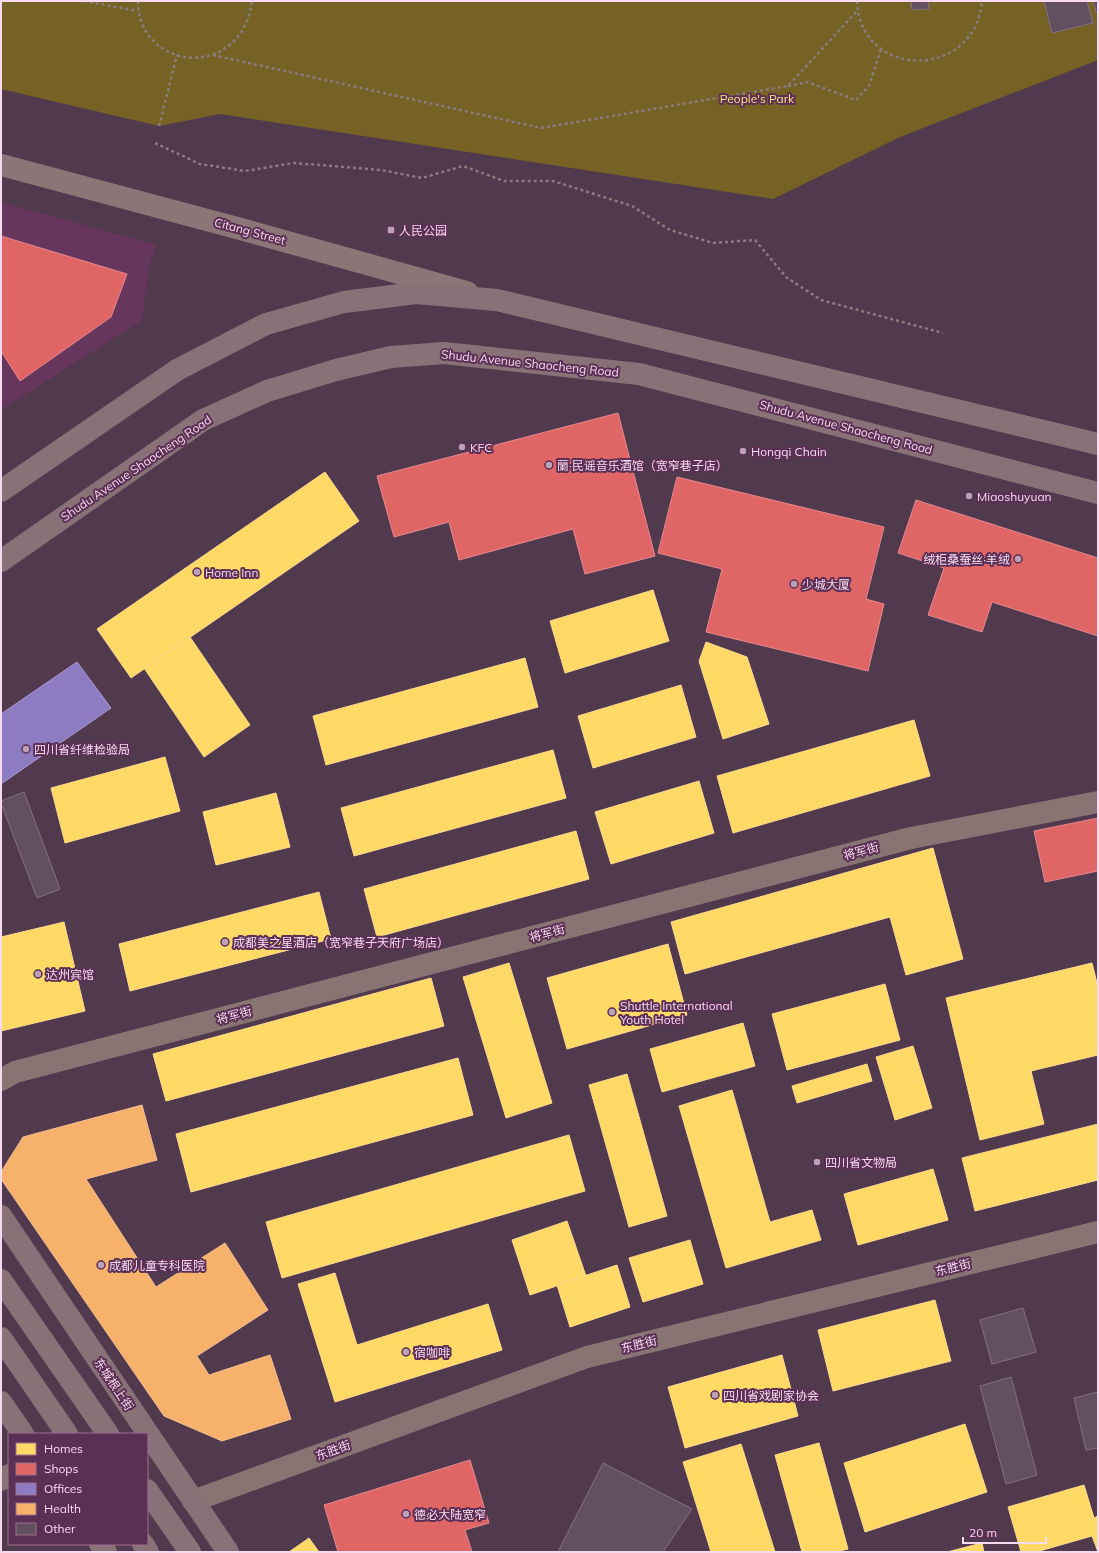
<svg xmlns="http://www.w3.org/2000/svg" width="1099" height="1553" font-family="Mulish,'Noto Sans SC',sans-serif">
<rect width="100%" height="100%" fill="#523a4e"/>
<polygon fill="#66365d" points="1,202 156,245 149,266 142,320 1,410"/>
<polygon fill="#756224" points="1,1 1098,1 1098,60 900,137 773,199 220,114 159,126 1,89"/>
<g fill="#ffd966" stroke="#fdd98f">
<polygon points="325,472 359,521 131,678 97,629"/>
<polygon points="653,590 669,641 565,673 550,621"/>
<polygon points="190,637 250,725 204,757 144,668"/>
<polygon points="706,642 747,657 769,724 723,739 699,661"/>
<polygon points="525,658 538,707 326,765 313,716"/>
<polygon points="681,685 696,737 593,768 578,716"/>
<polygon points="914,720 930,776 733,833 717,776"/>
<polygon points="553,750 566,798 354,856 341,808"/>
<polygon points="165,757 180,811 65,843 51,788"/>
<polygon points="699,781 714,833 611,864 595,812"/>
<polygon points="276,793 290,847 216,865 203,812"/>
<polygon points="576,831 589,879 377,937 364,889"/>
<polygon points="933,848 963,959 906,975 890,917 685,974 671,922"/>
<polygon points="319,892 331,939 130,991 119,944"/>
<polygon points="64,922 85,1011 1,1031 1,937"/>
<polygon points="668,944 687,1015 567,1049 547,978"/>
<polygon points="509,963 552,1103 506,1118 463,977"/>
<polygon points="1092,963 1098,987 1098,1055 1031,1071 1044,1124 980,1140 946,998"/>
<polygon points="431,978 444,1026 166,1101 153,1054"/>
<polygon points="885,984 900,1040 787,1070 772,1014"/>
<polygon points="743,1023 755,1066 662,1092 650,1049"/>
<polygon points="913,1046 932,1108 895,1120 876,1057"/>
<polygon points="458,1058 473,1115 191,1192 176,1134"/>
<polygon points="867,1064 872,1081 797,1103 792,1086"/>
<polygon points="627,1074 667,1216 629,1227 589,1085"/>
<polygon points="732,1090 770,1222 812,1210 821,1240 726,1268 679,1106"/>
<polygon points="1098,1124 1098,1180 975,1211 962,1158"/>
<polygon points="569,1135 585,1191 282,1278 266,1222"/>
<polygon points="933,1169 948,1220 858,1245 844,1194"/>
<polygon points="567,1221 586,1276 530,1295 512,1240"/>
<polygon points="690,1240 703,1284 643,1302 629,1258"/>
<polygon points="617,1265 630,1307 570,1327 557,1285"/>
<polygon points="335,1273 357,1345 488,1304 502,1350 335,1402 298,1284"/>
<polygon points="935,1300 951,1361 833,1391 818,1330"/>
<polygon points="782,1355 798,1416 685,1448 668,1387"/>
<polygon points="965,1424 987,1492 865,1532 844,1463"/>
<polygon points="819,1443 848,1549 836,1552 802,1552 775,1455"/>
<polygon points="741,1444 775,1552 711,1552 683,1462"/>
<polygon points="1084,1485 1094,1518 1098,1516 1098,1552 1092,1536 1036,1552 1021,1552 1008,1507"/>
<polygon points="309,1538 319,1552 289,1552"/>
<polygon points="982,1543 984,1552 947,1552"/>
</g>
<g fill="#e06666" stroke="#e7898f">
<polygon points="1,236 127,274 111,317 20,381 1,351"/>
<polygon points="618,413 655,556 585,574 573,529 459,560 449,522 394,537 377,476"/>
<polygon points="677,477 884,527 866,599 884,604 868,671 706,632 722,569 658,553"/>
<polygon points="916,500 1098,558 1098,636 992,602 982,632 928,615 944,568 898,553"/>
<polygon points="1098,818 1098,871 1045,882 1034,831"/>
<polygon points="470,1460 489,1523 465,1530 472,1552 338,1552 324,1505"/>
</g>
<polygon fill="#8e7cc3" stroke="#ae98d0" points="77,662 111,708 1,784 1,714"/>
<polygon fill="#f6b26b" stroke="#f6be93" points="142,1105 157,1160 86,1179 156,1287 225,1243 268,1310 197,1356 209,1375 270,1355 291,1419 222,1441 164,1416 1,1179 1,1172 23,1137"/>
<g fill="#624f5f" stroke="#867282">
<polygon points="911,1 928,1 929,9 912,10"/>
<polygon points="1044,1 1087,1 1093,23 1052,33"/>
<polygon points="1093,1 1098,1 1098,11 1096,12"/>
<polygon points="24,792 60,889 37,898 1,803 1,801"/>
<polygon points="1023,1308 1036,1352 992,1364 980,1320"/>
<polygon points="1011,1377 1037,1475 1006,1484 980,1386"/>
<polygon points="1098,1392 1098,1448 1086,1450 1074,1398"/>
<polygon points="603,1463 692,1509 663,1552 558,1552"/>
</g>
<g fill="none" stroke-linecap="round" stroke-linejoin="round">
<g stroke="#8c7b7f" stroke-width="2.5" stroke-dasharray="3 3" stroke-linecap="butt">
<polyline points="84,1 138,11"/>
<path d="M 138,1 C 138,71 241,82 252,1"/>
<path d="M 857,1 C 860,80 975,81 982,1"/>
<polyline points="213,55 541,128 788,86 858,10"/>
<polyline points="788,86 807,82 856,100 869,86 881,49"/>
<polyline points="159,126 177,55"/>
<polyline points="155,143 200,164 245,171 294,163 381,170 422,178 463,166 504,181 553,181 632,206 670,230 713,243 755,240 786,277 821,300 943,333"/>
</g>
<g stroke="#877473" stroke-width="22">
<polyline points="1,1080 15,1072 911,838 1098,802"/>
<polyline points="1,1480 9,1475"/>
<polyline points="193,1501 587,1357 1098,1232"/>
</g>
<polyline stroke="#8b7577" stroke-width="22" points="1,165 237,228 467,292"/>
<g stroke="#897277" stroke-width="22">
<polyline points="1,491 177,370 266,324 344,302 416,293 497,300 1098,444"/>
<polyline points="1,561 203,420 267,391 336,370 391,357 444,353 639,374 1098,493"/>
<polyline points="1,1216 228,1552"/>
<polyline points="1,1280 108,1434"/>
<polyline points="1,1338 67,1434"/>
<polyline points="1,1402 23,1434"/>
<polyline points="147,1490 190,1552"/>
<polyline points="100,1544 106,1552"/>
<polyline points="143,1544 148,1552"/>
</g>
</g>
<g fill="#bda2b7" stroke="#5c2f54" stroke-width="1.5">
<rect x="387" y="226" width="8" height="8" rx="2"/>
<circle cx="462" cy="447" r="4"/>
<circle cx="743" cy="451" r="4"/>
<circle cx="549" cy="465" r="4"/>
<circle cx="969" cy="496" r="4"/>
<circle cx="1018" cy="559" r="4"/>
<circle cx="197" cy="572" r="4"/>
<circle cx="794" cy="584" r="4"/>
<circle cx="26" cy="749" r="4"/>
<circle cx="225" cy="942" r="4"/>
<circle cx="38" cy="974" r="4"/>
<circle cx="612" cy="1012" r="4"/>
<circle cx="817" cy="1162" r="4"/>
<circle cx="101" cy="1265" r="4"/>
<circle cx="406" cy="1352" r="4"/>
<circle cx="715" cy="1395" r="4"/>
<circle cx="406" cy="1514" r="4"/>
</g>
<g text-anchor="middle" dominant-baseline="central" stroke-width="4" stroke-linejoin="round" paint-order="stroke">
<g font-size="12" fill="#fce17c" stroke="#5c2f54">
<text x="757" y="98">People's Park</text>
</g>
<g font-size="12" fill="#f7daf0" stroke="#5c2f54" text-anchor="start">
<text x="399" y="230">人民公园</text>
<text x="470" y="447">KFC</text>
<text x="751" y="451">Hongqi Chain</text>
<text x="557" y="465">蘭·民谣音乐酒馆（宽窄巷子店）</text>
<text x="977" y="496">Miaoshuyuan</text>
<text x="1010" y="559" text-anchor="end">绒柜桑蚕丝·羊绒</text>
<text x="205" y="572">Home Inn</text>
<text x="802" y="584">少城大厦</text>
<text x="34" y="749">四川省纤维检验局</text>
<text x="233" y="942">成都美之星酒店（宽窄巷子天府广场店）</text>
<text x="46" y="974">达州宾馆</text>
<text x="620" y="1005">Shuttle International<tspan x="620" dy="14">Youth Hotel</tspan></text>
<text x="825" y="1162">四川省文物局</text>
<text x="109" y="1265">成都儿童专科医院</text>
<text x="414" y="1352">宿咖啡</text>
<text x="723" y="1395">四川省戏剧家协会</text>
<text x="414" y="1514">德必大陆宽窄</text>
</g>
<g font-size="12" fill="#f7daf0" stroke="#5c2f54">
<text transform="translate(250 231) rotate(15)">Citang Street</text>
<text transform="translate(530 363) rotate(6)">Shudu Avenue Shaocheng Road</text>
<text transform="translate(846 427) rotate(15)">Shudu Avenue Shaocheng Road</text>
<text transform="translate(136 468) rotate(-34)">Shudu Avenue Shaocheng Road</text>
<text transform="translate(861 851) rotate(-15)">将军街</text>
<text transform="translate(547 933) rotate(-15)">将军街</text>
<text transform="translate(234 1015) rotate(-15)">将军街</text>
<text transform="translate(953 1267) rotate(-14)">东胜街</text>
<text transform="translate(639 1344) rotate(-14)">东胜街</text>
<text transform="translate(114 1384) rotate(56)">东城根上街</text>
<text transform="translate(333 1450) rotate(-20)">东胜街</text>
</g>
</g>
<rect width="1099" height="1553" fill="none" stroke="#f7daf0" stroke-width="4"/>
<rect x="8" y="1433" width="140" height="112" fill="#5c2f54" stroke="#9a7392"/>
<rect x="16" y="1443" width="20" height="12" fill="#ffd966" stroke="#9a7392"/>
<text x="44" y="1453" font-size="12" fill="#f7daf0">Homes</text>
<rect x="16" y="1463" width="20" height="12" fill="#e06666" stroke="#9a7392"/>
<text x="44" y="1473" font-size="12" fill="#f7daf0">Shops</text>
<rect x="16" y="1483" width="20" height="12" fill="#8e7cc3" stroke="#9a7392"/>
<text x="44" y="1493" font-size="12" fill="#f7daf0">Offices</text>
<rect x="16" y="1503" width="20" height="12" fill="#f6b26b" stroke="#9a7392"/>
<text x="44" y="1513" font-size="12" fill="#f7daf0">Health</text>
<rect x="16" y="1523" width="20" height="12" fill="#624f5f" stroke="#9a7392"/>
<text x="44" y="1533" font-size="12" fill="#f7daf0">Other</text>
<path d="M963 1537v6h83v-6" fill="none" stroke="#f7daf0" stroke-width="2"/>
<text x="969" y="1537" font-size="12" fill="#f7daf0" stroke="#5c2f54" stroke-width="3" paint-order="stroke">20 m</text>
</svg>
